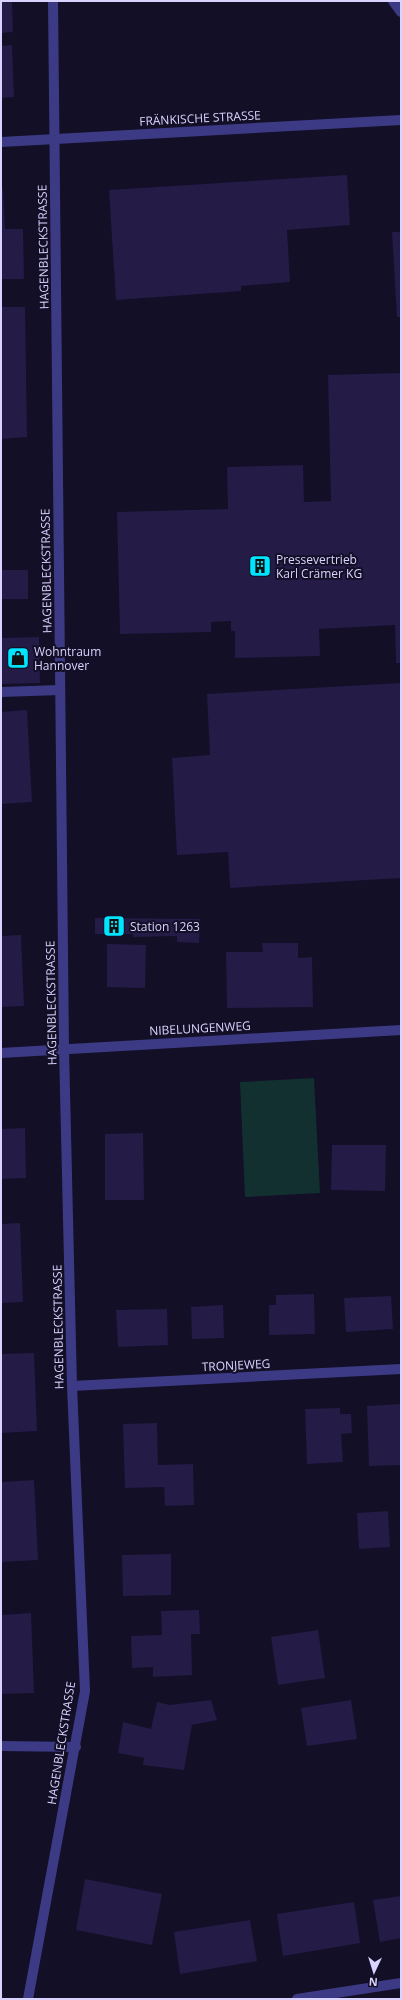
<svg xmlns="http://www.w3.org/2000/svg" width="402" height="2000" font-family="'Open Sans',sans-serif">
<rect width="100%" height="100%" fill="#130f26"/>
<polygon fill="#12302f" points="314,1078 320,1193 245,1197 240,1082"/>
<g fill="#241b47">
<polygon points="1,1 12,1 13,32 1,33"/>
<polygon points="12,45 14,97 1,98 1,46"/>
<polygon points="347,175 350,225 287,230 290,282 241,286 241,291 116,300 109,190"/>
<polygon points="1,189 3,189 5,229 23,229 24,279 1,279"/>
<polygon points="392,232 401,232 401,317 397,317"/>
<polygon points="1,307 25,307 27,437 1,439"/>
<polygon points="401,373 401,663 396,663 395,625 319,629 320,656 235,658 235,631 231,631 231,621 211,622 211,632 120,634 117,512 228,509 227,467 303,465 304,502 331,501 328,375"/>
<rect x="1" y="570" width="27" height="29"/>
<polygon points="39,637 40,683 1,684 1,638"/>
<polygon points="401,683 401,878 230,888 228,852 177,855 172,758 210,755 207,694"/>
<polygon points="27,710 32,802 1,804 1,712"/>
<polygon points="95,918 200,919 199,943 177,942 177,936 133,937 133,934 95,934"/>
<polygon points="21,935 24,1006 1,1007 1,936"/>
<polygon points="262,943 298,943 298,958 312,957 313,1007 227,1008 226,952 263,952"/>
<polygon points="107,944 146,945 145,988 107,987"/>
<polygon points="25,1128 26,1178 1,1179 1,1129"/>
<polygon points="143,1133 144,1200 105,1200 105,1134"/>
<polygon points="332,1145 386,1145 385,1191 331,1190"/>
<polygon points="20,1223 23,1302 1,1303 1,1224"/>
<polygon points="314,1294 315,1334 269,1335 269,1305 276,1305 276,1295"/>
<polygon points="391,1296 393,1329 346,1332 344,1298"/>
<polygon points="223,1305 224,1338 192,1339 191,1307"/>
<polygon points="167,1309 168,1345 118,1347 116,1310"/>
<polygon points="34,1353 37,1431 1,1433 1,1354"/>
<polygon points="401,1404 401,1465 369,1466 367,1406"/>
<polygon points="340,1408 340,1414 351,1414 352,1433 341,1434 343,1462 307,1464 305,1409"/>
<polygon points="157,1423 158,1465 193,1464 194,1505 165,1506 164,1487 125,1488 123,1424"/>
<polygon points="34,1480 38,1560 1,1562 1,1482"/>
<polygon points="388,1511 390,1547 359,1549 357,1513"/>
<polygon points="171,1554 171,1595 123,1596 122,1555"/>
<polygon points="199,1610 200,1634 191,1634 192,1675 153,1677 153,1667 132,1668 131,1636 162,1635 161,1611"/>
<polygon points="31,1613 34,1693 1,1694 1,1615"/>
<polygon points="318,1630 325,1678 278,1685 271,1637"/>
<polygon points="211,1700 217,1720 192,1725 184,1770 143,1765 144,1758 118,1753 123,1722 151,1729 157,1702 170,1705"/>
<polygon points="351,1700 357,1739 307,1746 301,1708"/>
<polygon points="85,1879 162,1894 152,1945 76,1930"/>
<polygon points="401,1896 401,1938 380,1942 373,1900"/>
<polygon points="354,1902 360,1943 283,1956 277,1914"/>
<polygon points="250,1920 257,1961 180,1974 174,1932"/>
</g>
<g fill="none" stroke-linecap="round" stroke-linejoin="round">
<g stroke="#3d3a85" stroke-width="10">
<polyline points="393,1 401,12"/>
<polyline points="1,692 60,690"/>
</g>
<g stroke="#3d3a85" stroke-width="10">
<polyline points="1,142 401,120"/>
<polyline points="1,1053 401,1030"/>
<polyline points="72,1386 401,1369"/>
<polyline points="1,1746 76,1747"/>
<polyline points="28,1999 85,1691 72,1386 64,1049 53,1"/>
<polyline points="297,1999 401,1983"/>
</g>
</g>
<defs>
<g id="building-square" transform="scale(1.15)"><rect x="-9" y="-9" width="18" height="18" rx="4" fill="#00e5ff" stroke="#130f26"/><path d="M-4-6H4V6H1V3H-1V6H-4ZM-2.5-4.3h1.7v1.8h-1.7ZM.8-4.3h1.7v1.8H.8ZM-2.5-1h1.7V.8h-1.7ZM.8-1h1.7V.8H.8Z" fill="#111"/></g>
<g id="shop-square" transform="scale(1.15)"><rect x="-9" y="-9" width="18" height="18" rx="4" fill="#00e5ff" stroke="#130f26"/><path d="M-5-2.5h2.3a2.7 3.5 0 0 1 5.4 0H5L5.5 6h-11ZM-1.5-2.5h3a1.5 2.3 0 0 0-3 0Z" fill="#111"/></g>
</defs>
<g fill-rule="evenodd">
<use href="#building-square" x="260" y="566"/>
<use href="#shop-square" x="18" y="658"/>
<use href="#building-square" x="114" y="926"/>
</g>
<g text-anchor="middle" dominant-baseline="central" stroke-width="4" stroke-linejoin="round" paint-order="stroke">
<g font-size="12" fill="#d9d4ff" stroke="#130f26">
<text transform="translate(200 118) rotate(-3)">FRÄNKISCHE STRASSE</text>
<text transform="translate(43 247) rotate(-91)">HAGENBLECKSTRASSE</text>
<text transform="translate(46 571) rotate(-91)">HAGENBLECKSTRASSE</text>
<text transform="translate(51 1003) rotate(-91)">HAGENBLECKSTRASSE</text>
<text transform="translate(200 1028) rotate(-3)">NIBELUNGENWEG</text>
<text transform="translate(58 1327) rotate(-91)">HAGENBLECKSTRASSE</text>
<text transform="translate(236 1365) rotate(-3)">TRONJEWEG</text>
<text transform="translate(61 1743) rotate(-81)">HAGENBLECKSTRASSE</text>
</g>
<g font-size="12" fill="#d9d4ff" stroke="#130f26" text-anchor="start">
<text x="276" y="559">Pressevertrieb<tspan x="276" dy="14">Karl Crämer KG</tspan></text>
<text x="34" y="651">Wohntraum<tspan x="34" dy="14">Hannover</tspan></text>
<text x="130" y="926">Station 1263</text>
</g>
</g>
<rect width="402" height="2000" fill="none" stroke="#d9d4ff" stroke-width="4"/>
<g transform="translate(374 1972) rotate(184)" stroke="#130f26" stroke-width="3" paint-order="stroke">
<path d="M0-3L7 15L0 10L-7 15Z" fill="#d9d4ff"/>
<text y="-6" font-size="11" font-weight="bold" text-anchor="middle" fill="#d9d4ff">N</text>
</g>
</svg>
